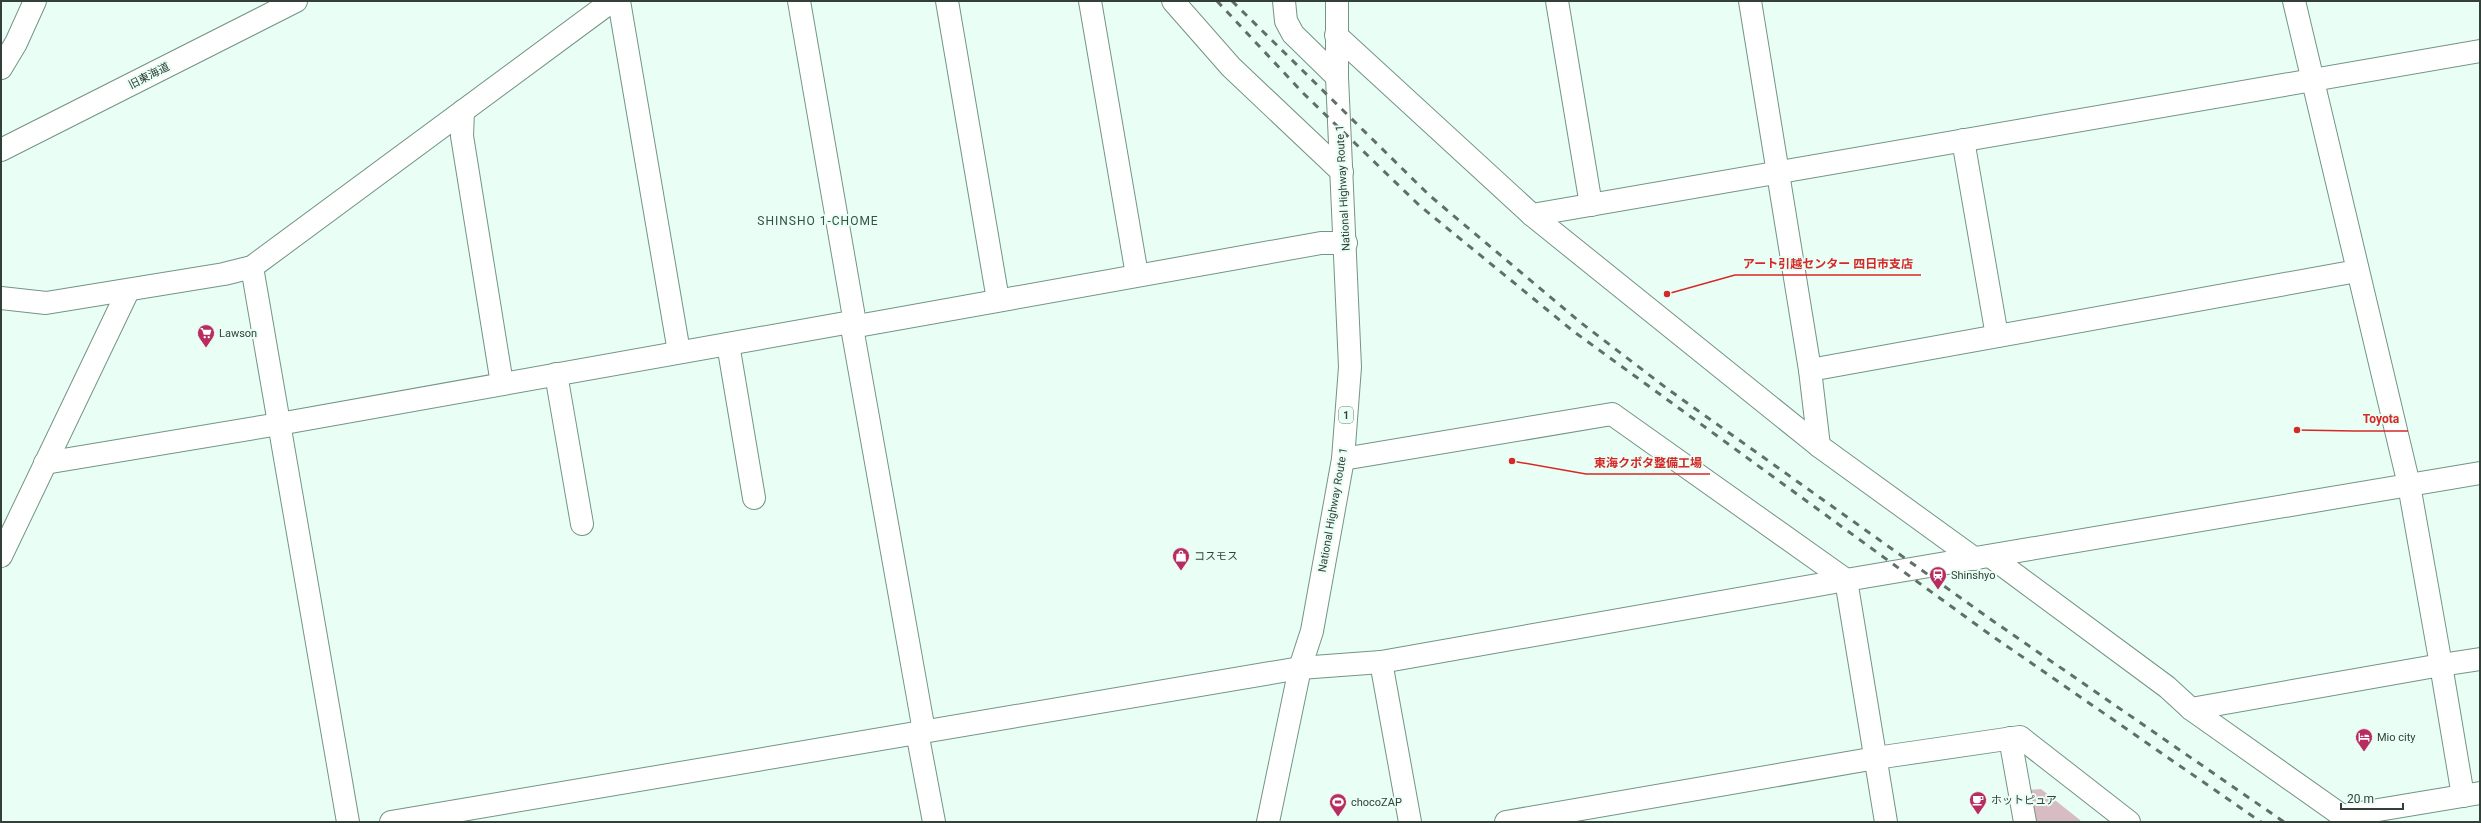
<svg xmlns="http://www.w3.org/2000/svg" width="2481" height="823" font-family="Roboto,'Noto Sans JP',sans-serif">
<rect width="100%" height="100%" fill="#e9fef4"/>
<polygon fill="#d7bcc2" points="2041,789 2080,820 2081,822 2035,822 2028,790"/>
<g fill="none" stroke-linecap="round" stroke-linejoin="round">
<g stroke="#749485" stroke-width="24">
<g id="minor">
<polyline points="619,1 679,352"/>
<polyline points="799,1 855,323"/>
<polyline points="947,1 998,300"/>
<polyline points="1090,1 1137,275"/>
<polyline points="1173,1 1231,67 1342,172"/>
<polyline points="1284,1 1286,21 1293,34 1337,77"/>
<polyline points="1557,1 1591,205"/>
<polyline points="1750,1 1810,370 1819,446"/>
<polyline points="2294,1 2409,485 2441,665 2480,659"/>
<polyline points="1336,35 1532,215 1819,446 1975,559"/>
<polyline points="1,68 16,43 35,1"/>
<polyline points="463,111 462,136 502,384"/>
<polyline points="1963,140 1997,336"/>
<polyline points="1,150 296,1"/>
<polyline points="1532,215 2480,51"/>
<polyline points="252,267 348,822"/>
<polyline points="1,298 46,303 224,274 252,267 612,1"/>
<polyline points="851,322 924,731"/>
<polyline points="728,344 754,498"/>
<polyline points="1810,370 2357,271"/>
<polyline points="556,374 582,524"/>
<polyline points="1343,459 1612,414 1846,580 1886,822"/>
<polyline points="45,463 279,424 851,322 863,325 1321,243 1346,243"/>
<polyline points="1,556 128,291"/>
<polyline points="1990,556 2167,687 2191,709 2351,822"/>
<polyline points="1381,662 1410,822"/>
<polyline points="2191,709 2441,665 2463,796"/>
<polyline points="917,732 934,822"/>
<polyline points="2010,738 2025,822"/>
<polyline points="2342,816 2480,793"/>
<polyline points="391,822 1300,668 1381,662 1846,580 2480,473"/>
<polyline points="1506,822 1876,758 2020,737 2129,822"/>
</g>
</g>
<g stroke="#749485" stroke-width="24">
<polyline id="highway" points="1268,822 1300,668 1312,631 1343,459 1350,367 1337,77 1337,1"/>
</g>
<use href="#minor" stroke="#fff" stroke-width="22"/>
<use href="#highway" stroke="#fff" stroke-width="22"/>
<g stroke="#607068" stroke-width="3" stroke-dasharray="7 7" stroke-linecap="butt">
<polyline points="1217,1 1303,93 1420,206 1573,331 1985,631 2261,822"/>
<polyline points="1232,1 1429,195 1580,322 1669,390 1993,621 2284,822"/>
</g>
</g>
<defs>
<g id="supermarket-pin" transform="scale(0.9)"><path d="M0 17L-7.5 6A9.5 9.5 0 1 1 7.5 6Z" fill="#b92c61" stroke="#e9fef4"/><path d="M-6-5.5h2.5l.6 2H6L4.5 2H-2.5L-4.4-4H-6ZM-1.5 3.2a1.3 1.3 0 1 0 .1 0ZM3 3.2a1.3 1.3 0 1 0 .1 0Z" fill="#fff"/></g>
<g id="shop-pin" transform="scale(0.9)"><path d="M0 17L-7.5 6A9.5 9.5 0 1 1 7.5 6Z" fill="#b92c61" stroke="#e9fef4"/><path d="M-5-2.5h2.3a2.7 3.5 0 0 1 5.4 0H5L5.5 6h-11ZM-1.5-2.5h3a1.5 2.3 0 0 0-3 0Z" fill="#fff"/></g>
<g id="station-pin" transform="scale(0.9)"><path d="M0 17L-7.5 6A9.5 9.5 0 1 1 7.5 6Z" fill="#b92c61" stroke="#e9fef4"/><path d="M-3-6H3Q5-6 5-4V2Q5 4 3 4L4.5 6H3L1.5 4h-3L-3 6H-4.5L-3 4Q-5 4-5 2V-4Q-5-6-3-6ZM-3.5-4v3h7v-3ZM-3.5 1v1.5H-2V1ZM2 1v1.5H3.5V1Z" fill="#fff"/></g>
<g id="hotel-pin" transform="scale(0.9)"><path d="M0 17L-7.5 6A9.5 9.5 0 1 1 7.5 6Z" fill="#b92c61" stroke="#e9fef4"/><path d="M-6-4.5h1.5V1H6V5H4.5V3h-9V5H-6ZM-4 0a1.8 1.8 0 1 1 3.6 0ZM.5 0V-2.5h3Q6-2.5 6 0Z" fill="#fff"/></g>
<g id="cafe-pin" transform="scale(0.9)"><path d="M0 17L-7.5 6A9.5 9.5 0 1 1 7.5 6Z" fill="#b92c61" stroke="#e9fef4"/><path d="M-5.5-4.5H6V0H3Q3 3.5 0 3.5H-2.5Q-5.5 3.5-5.5 0ZM3-3.2v2h1.7v-2ZM-6 4.5H4V6H-6Z" fill="#fff"/></g>
<g id="stadium-pin" transform="scale(0.9)"><path d="M0 17L-7.5 6A9.5 9.5 0 1 1 7.5 6Z" fill="#b92c61" stroke="#e9fef4"/><path d="M0-5a6.5 5 0 1 0 0 10a6.5 5 0 1 0 0-10ZM-3.5-1.8h7v3.6h-7Z" fill="#fff"/></g>
</defs>
<g fill-rule="evenodd">
<use href="#supermarket-pin" x="206" y="333"/>
<use href="#shop-pin" x="1181" y="556"/>
<use href="#station-pin" x="1938" y="575"/>
<use href="#hotel-pin" x="2364" y="737"/>
<use href="#cafe-pin" x="1978" y="800"/>
<use href="#stadium-pin" x="1338" y="802"/>
</g>
<g text-anchor="middle" dominant-baseline="central" stroke-width="4" stroke-linejoin="round" paint-order="stroke">
<rect fill="#e9fef4" stroke="#697971" stroke-width="1" x="1339" y="407" width="14" height="16" rx="3"/>
<g font-size="10" font-weight="bold" fill="#324039">
<text x="1346" y="415">1</text>
</g>
<g font-size="11" fill="#324039" stroke="#e9fef4">
<text transform="translate(149 76) rotate(-27)">旧東海道</text>
<text transform="translate(1343 188) rotate(-93)">National Highway Route 1</text>
<text transform="translate(1333 510) rotate(-80)">National Highway Route 1</text>
</g>
<g font-size="11" fill="#324039" stroke="#e9fef4" text-anchor="start">
<text x="219" y="333">Lawson</text>
<text x="1194" y="556">コスモス</text>
<text x="1951" y="575">Shinshyo</text>
<text x="2377" y="737">Mio city</text>
<text x="1991" y="800">ホットピュア</text>
<text x="1351" y="802">chocoZAP</text>
</g>
<g font-size="12" letter-spacing="1" fill="#335244" stroke="#e9fef4">
<text x="818" y="221">SHINSHO 1-CHOME</text>
</g>
</g>
<path fill="none" stroke="#d62828" stroke-width="1.5" d="M1667 294L1735 275H1921M2297 430L2355 431H2408M1512 461L1586 474H1710"/>
<g fill="#d62828" stroke="#e9fef4" stroke-width="1.5">
<circle cx="1667" cy="294" r="4"/>
<circle cx="2297" cy="430" r="4"/>
<circle cx="1512" cy="461" r="4"/>
</g>
<g font-size="12" text-anchor="middle" font-weight="bold" fill="#d62828" stroke="#e9fef4" stroke-width="4" stroke-linejoin="round" paint-order="stroke">
<text x="1828" y="268">アート引越センター 四日市支店</text>
<text x="2381" y="423">Toyota</text>
<text x="1648" y="467">東海クボタ整備工場</text>
</g>
<rect width="2481" height="823" fill="none" stroke="#324039" stroke-width="4"/>
<path d="M2341 803v6h62v-6" fill="none" stroke="#324039" stroke-width="2"/>
<text x="2347" y="803" font-size="12" fill="#324039" stroke="#e9fef4" stroke-width="3" paint-order="stroke">20 m</text>
</svg>
